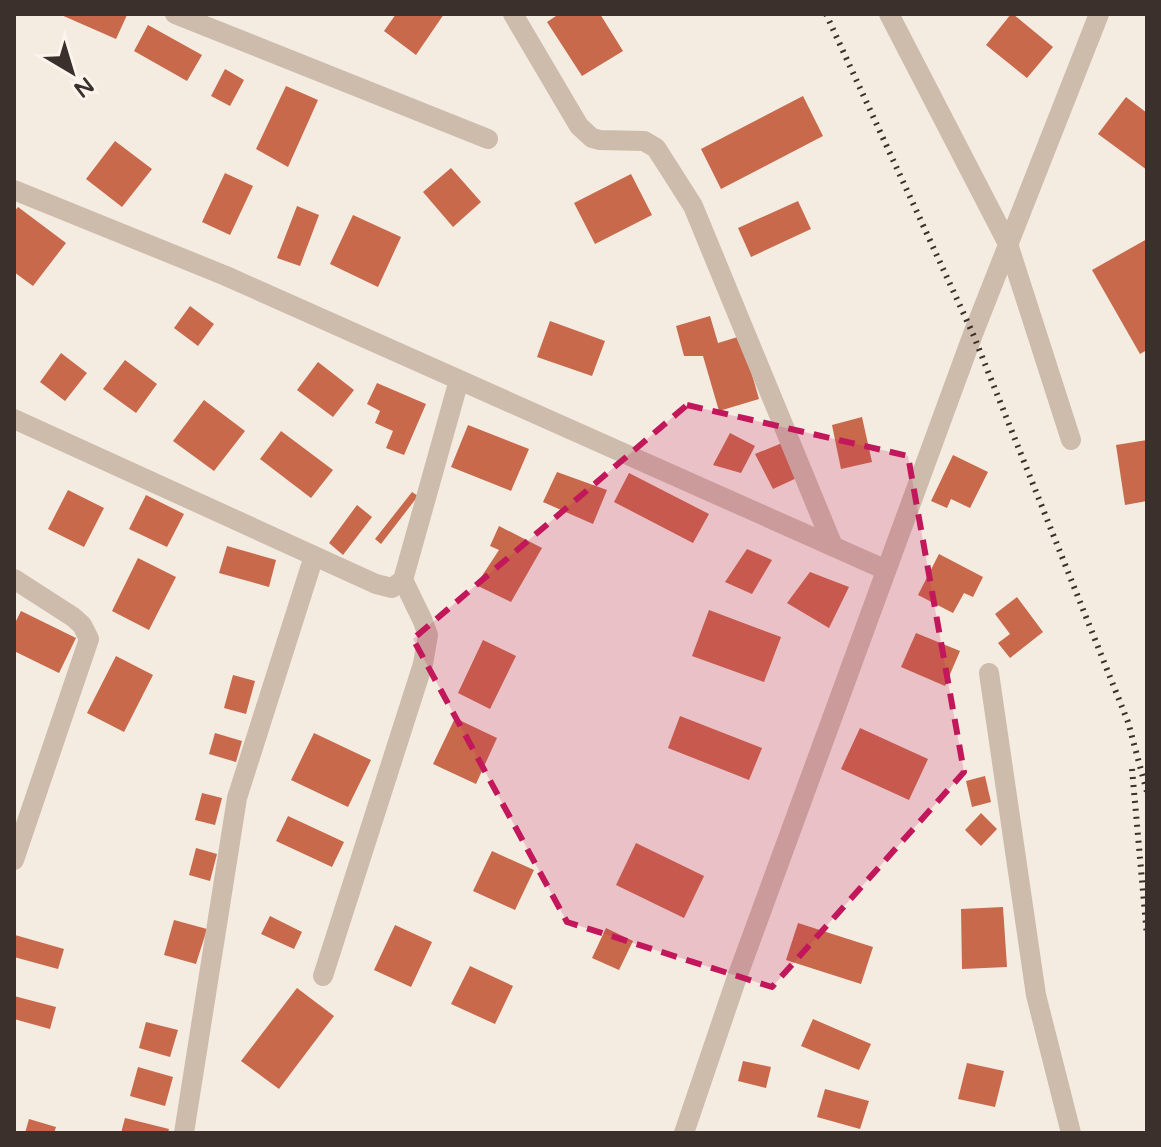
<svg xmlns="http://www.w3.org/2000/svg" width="1161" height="1147" font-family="'Varela Round',sans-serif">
<rect width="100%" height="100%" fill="#f4ebe1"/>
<g fill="#c8694b">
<polygon points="59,14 124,14 127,15 116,39"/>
<polygon points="396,14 444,14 416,55 384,31"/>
<polygon points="559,14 600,14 623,51 582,76 547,22"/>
<polygon points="1011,14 1013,14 1053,47 1027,78 986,45"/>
<polygon points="148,25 202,55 187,81 134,51"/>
<polygon points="225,69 244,80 230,106 211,96"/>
<polygon points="286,86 318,100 288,167 256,149"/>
<polygon points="803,96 823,136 721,189 701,149"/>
<polygon points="1126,97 1147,113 1147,170 1098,134"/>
<polygon points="115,141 152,169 122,207 86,179"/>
<polygon points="451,168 481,202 453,227 423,192"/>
<polygon points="225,173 253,186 230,235 202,222"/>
<polygon points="631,174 652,215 595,244 574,203"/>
<polygon points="798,201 811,229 751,257 738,228"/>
<polygon points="297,206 319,215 300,266 277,258"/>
<polygon points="18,207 66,243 33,286 14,272 14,212"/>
<polygon points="353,215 401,237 378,287 330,264"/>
<polygon points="1147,239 1147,350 1140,354 1092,270"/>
<polygon points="190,306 214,324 198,346 174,328"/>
<polygon points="710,316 718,343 741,336 759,399 719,411 703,356 684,356 676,326"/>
<polygon points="550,321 605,341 592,376 537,357"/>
<polygon points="61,353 87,373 65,401 40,382"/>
<polygon points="125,360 157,384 136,413 103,389"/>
<polygon points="318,362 354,390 333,417 297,390"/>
<polygon points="377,383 426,404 404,455 386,448 393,431 375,423 380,411 367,404"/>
<polygon points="204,400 245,431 214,471 173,441"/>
<polygon points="862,417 872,462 841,469 832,425"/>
<polygon points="468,425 529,449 511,491 451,467"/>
<polygon points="281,431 333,470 311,498 260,459"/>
<polygon points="730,433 755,446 741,473 713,465"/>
<polygon points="1147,440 1147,501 1125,505 1116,445"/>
<polygon points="787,441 801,476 773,489 755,454"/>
<polygon points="953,455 988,472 970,508 951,499 947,508 931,501"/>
<polygon points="557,472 607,490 593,524 543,502"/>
<polygon points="629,473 709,514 693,543 614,502"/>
<polygon points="68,490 104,508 84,547 48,529"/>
<polygon points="412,492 418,496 381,544 375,539"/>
<polygon points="146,495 184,514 167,547 129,529"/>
<polygon points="357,505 372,517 343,555 329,543"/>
<polygon points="499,526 542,548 511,602 476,585 499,550 490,546"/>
<polygon points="227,546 276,560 269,587 219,573"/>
<polygon points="747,549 772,560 752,594 725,582"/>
<polygon points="939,554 983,577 973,597 964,593 953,613 918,595"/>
<polygon points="138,558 176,577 149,630 112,611"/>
<polygon points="810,572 849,587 829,628 787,603"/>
<polygon points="1017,597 1043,632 1010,658 998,643 1010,634 995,614"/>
<polygon points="709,610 781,637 764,682 692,656"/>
<polygon points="21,611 76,638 59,673 14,651 14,625"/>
<polygon points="916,633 960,651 945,686 901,667"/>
<polygon points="483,640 516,656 490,709 458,693"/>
<polygon points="116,656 153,675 124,732 87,713"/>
<polygon points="233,675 255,681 246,714 224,708"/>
<polygon points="680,716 762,748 749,780 668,748"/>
<polygon points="455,718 497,738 476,784 433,764"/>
<polygon points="860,728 928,759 909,800 841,769"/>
<polygon points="215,733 242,741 236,762 209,754"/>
<polygon points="314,733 371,760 348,807 291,780"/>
<polygon points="985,776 991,802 972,807 966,781"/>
<polygon points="202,793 222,798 215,825 195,820"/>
<polygon points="981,813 997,829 981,846 965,830"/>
<polygon points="288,816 344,842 332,867 276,841"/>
<polygon points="636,843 704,876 684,918 616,885"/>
<polygon points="196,848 217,854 210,881 189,875"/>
<polygon points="492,851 534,870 515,910 473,891"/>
<polygon points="1003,907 1007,967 962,969 961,909"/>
<polygon points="270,916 302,932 294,949 261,934"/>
<polygon points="174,920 207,929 196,964 164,955"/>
<polygon points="798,923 873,947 861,984 786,960"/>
<polygon points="395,925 432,942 411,987 374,970"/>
<polygon points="606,928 633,941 619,970 592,958"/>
<polygon points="15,935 64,949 58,969 14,957"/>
<polygon points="470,966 513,986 495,1024 451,1004"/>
<polygon points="297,988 334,1016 279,1089 241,1061"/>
<polygon points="14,996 56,1007 50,1029 14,1019"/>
<polygon points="813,1019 871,1044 859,1070 801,1046"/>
<polygon points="146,1022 178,1030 170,1057 139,1048"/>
<polygon points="743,1061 771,1067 766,1088 738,1081"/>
<polygon points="967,1063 1004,1071 995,1107 958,1099"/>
<polygon points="138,1067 173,1077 165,1106 130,1096"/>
<polygon points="825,1089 869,1101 860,1129 817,1117"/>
<polygon points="125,1118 169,1129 168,1133 121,1133"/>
<polygon points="29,1119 56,1127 54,1133 25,1133"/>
</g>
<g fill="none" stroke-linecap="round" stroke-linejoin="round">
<g stroke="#cdbbac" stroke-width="20">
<polyline points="175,14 488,139"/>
<polyline points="513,14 579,126 592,138 600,140 644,141 656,148 693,206 833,546"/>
<polyline points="889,14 1008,244 1071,440"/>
<polyline points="14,190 226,276 886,570"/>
<polyline points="14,419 376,584 392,588 403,580 459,380"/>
<polyline points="14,579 73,617 82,625 89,639 14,860"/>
<polyline points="989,673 1036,995 1071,1133"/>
<polyline points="323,976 423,664 428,635 422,619 403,580"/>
<polyline points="184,1133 237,798 314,556"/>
<polyline points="684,1133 736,980 973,334 1099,14"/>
</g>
<g stroke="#3b302b" stroke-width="6" stroke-dasharray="2 6" stroke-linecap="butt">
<polyline points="826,14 973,334 1128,722 1147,792"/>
<polyline points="1132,769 1147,936"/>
</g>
</g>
<path fill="#c2185b" fill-opacity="0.2" stroke="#c2185b" stroke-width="6" stroke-dasharray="16 10" stroke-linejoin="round" d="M 687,405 L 908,456 L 964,772 L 772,987 L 567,922 L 413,639 Z"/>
<rect width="1161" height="1147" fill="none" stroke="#3b302b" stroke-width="32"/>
<g transform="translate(72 72) rotate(142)" stroke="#fbf5ee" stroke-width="6" paint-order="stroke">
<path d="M0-6L14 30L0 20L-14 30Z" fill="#3b302b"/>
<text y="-12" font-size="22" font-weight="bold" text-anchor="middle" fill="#3b302b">N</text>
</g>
</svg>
